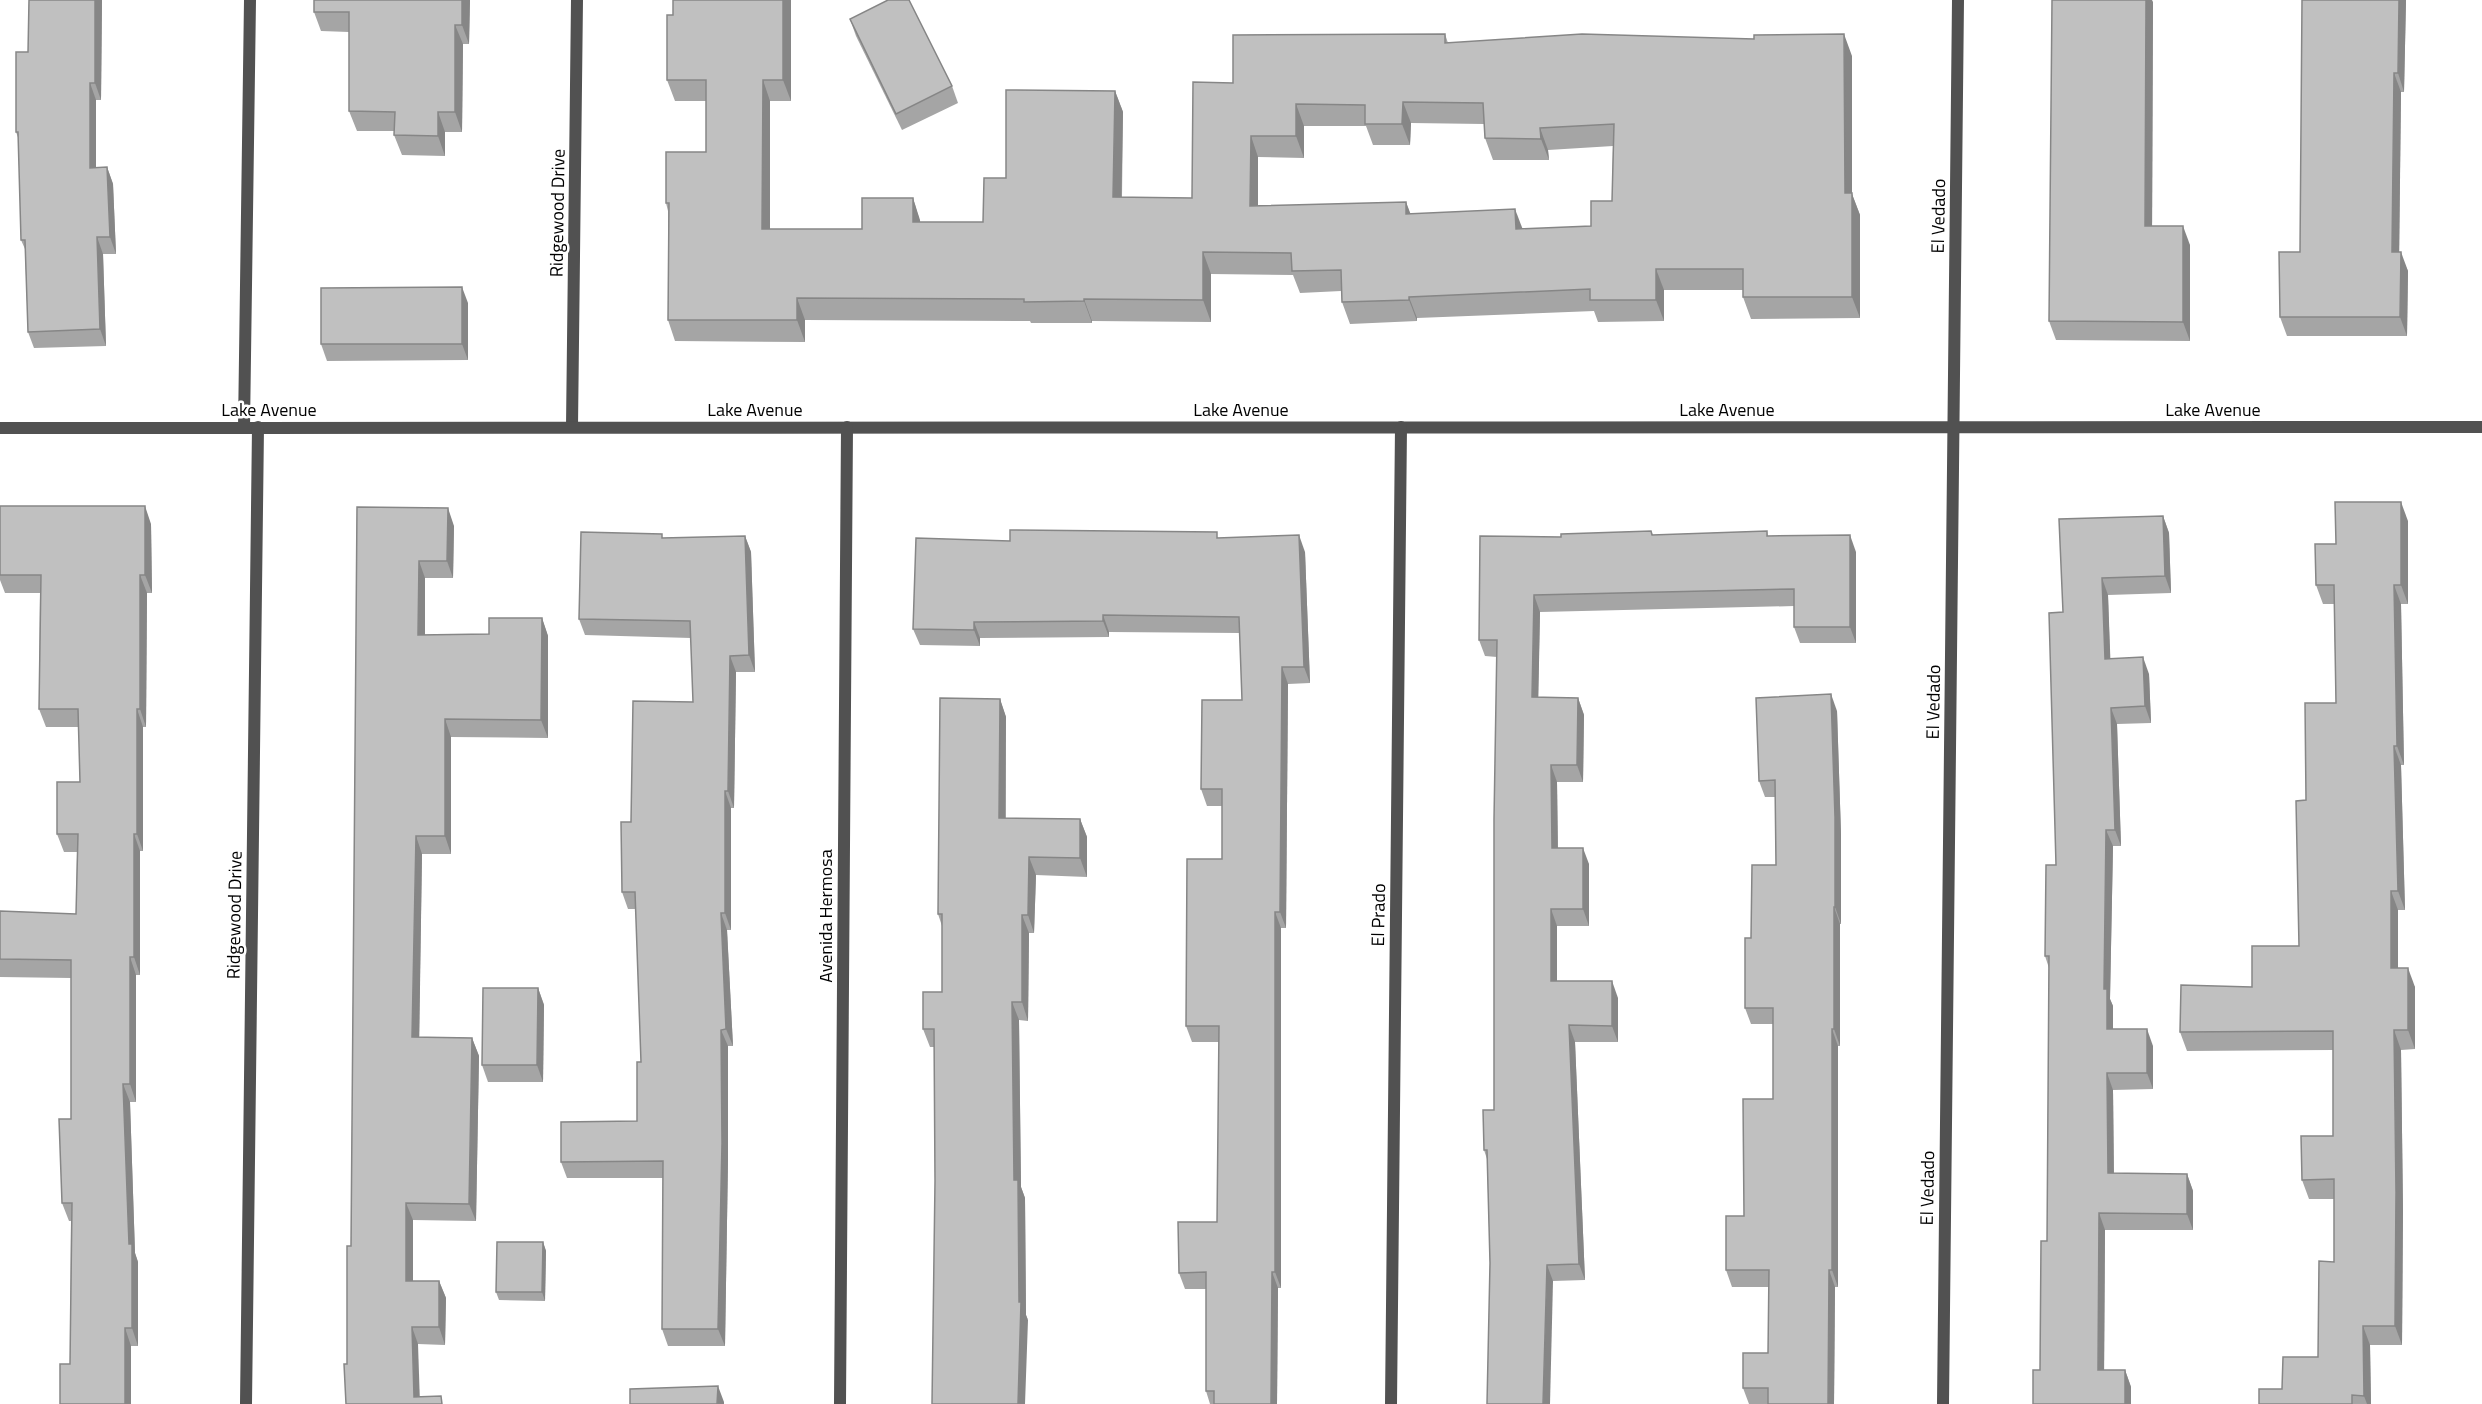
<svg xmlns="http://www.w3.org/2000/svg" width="2482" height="1404" font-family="'Titillium Web',sans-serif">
<rect width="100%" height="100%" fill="#fff"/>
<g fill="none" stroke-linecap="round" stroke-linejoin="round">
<polyline stroke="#515151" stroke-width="12" points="244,428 250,0"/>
<g stroke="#515151" stroke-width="12">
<polyline points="572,427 577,0"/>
<polyline points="0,428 2482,427"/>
<polyline points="246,1404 258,427"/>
<polyline points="840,1404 847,427"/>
<polyline points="1391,1404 1401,427"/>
<polyline points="1943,1404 1958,0"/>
</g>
</g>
<g fill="#a5a5a5" fill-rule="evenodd">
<polygon points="29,0 102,0 101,100 96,100 96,168 107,167 113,184 116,254 103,254 106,346 34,348 28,332 25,249 21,240 19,140 16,132 28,52"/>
<polygon points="314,0 470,0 469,44 463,44 462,132 445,132 445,156 402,155 394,135 395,131 357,131 349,111 349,32 321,31 314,12"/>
<path d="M 673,0 L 791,0 L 791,101 L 770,101 L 770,229 L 862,229 L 913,198 L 920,222 L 983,222 L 1006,178 L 1115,91 L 1123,112 L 1122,197 L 1192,198 L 1233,83 L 1445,34 L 1448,43 L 1852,56 L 1852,194 L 1860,215 L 1860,318 L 1751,319 L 1743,297 L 1743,290 L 1664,290 L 1664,321 L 1598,322 L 1594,311 L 1417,318 L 1417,321 L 1350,324 L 1342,302 L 1341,291 L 1300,293 L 1293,275 L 1211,274 L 1211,322 L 1092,321 L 1092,323 L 1031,323 L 1030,321 L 805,320 L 805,342 L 675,341 L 668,320 L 668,211 L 666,203 L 706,152 L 706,101 L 675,101 L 667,80 L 673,15 ZM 1411,123 L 1484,124 L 1485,138 L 1493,160 L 1549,160 L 1548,150 L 1613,146 L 1612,201 L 1591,226 L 1523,229 L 1410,214 L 1406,202 L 1258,206 L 1258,157 L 1304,158 L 1304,126 L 1366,126 L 1373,145 L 1410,145 Z"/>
<polygon points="2406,0 2404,92 2401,92 2399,252 2408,271 2407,336 2287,336 2280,317"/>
<polygon points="2153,2 2152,226 2190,245 2190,341 2056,340 2049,321"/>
<polygon points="850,19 952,86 958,103 902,130 856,36"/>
<polygon points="468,303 468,360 327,361 321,344"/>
<polygon points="0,506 151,524 152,593 147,593 146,727 143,727 143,851 140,851 140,975 136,975 136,1102 130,1102 135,1253 138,1262 138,1346 131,1346 131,1404 60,1404 70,1364 71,1221 69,1221 62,1203 71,1119 71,978 0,977 0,911 76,914 77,852 64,852 57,834 80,782 79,727 46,727 39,709 40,593 5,593 0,580"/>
<polygon points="357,507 454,526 453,578 425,578 425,635 489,634 542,618 548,636 548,738 451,737 451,854 422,854 419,1037 472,1038 479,1056 476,1221 413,1220 413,1281 439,1281 446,1298 445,1345 418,1344 346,1404 351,1246"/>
<polygon points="2163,516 2169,533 2171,593 2108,595 2110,659 2149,674 2151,723 2117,724 2121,846 2113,846 2110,999 2113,1006 2113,1029 2153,1046 2153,1089 2113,1090 2114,1174 2187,1174 2193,1191 2193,1230 2105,1230 2104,1370 2125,1370 2131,1387 2131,1404 2033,1404 2040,1370 2047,1241 2049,968 2045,956 2056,865 2063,612"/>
<polygon points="2408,521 2408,604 2401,604 2404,765 2401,765 2405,910 2398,910 2398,968 2415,987 2415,1049 2401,1050 2403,1211 2402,1345 2370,1345 2371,1404 2259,1404 2282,1389 2318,1357 2334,1262 2334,1199 2309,1199 2302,1180 2333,1136 2333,1050 2187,1051 2180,1032 2252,987 2299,946 2306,800 2336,703 2334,604 2323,604 2316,585 2336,544"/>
<polygon points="1651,531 1653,535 1767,531 1768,536 1856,552 1856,643 1800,643 1794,627 1794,606 1540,612 1538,697 1578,698 1584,715 1583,782 1557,782 1558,848 1589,864 1589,926 1557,926 1557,981 1618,998 1618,1042 1575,1042 1585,1280 1553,1281 1490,1263 1487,1159 1484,1150 1494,1110 1497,657 1485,656 1479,640 1561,537"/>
<polygon points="745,536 751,552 755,672 736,672 734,808 731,808 731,930 727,930 733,1046 728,1046 728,1160 725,1346 668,1346 662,1329 663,1178 567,1178 561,1162 637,1121 641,1062 636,909 628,909 622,892 631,822 693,702 691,638 585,635 579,619 663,538"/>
<polygon points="1219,538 1305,552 1310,683 1288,684 1286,928 1281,928 1281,1288 1278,1288 1277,1404 1210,1404 1206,1391 1206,1289 1185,1289 1179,1273 1217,1222 1219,1042 1192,1042 1186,1026 1222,859 1222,806 1207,806 1201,789 1242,700 1240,633 1109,632 1109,637 980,638 980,646 920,645 913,629 1010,541"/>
<polygon points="1000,699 1006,717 1006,818 1080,819 1087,837 1087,877 1036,875 1034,933 1029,933 1028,1021 1019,1020 1021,1187 1025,1198 1026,1315 1028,1320 935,1181 934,1047 930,1047 923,1029 942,992 942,926 938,914"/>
<polygon points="1837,711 1841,834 1841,924 1840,924 1840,1046 1838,1046 1838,1287 1835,1287 1834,1404 1749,1404 1743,1388 1768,1353 1769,1287 1732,1287 1726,1270 1744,1216 1773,1099 1773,1024 1751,1024 1745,1008 1751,938 1776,865 1775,797 1765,797 1759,781"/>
<polygon points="538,988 544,1005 543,1082 488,1082 482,1065"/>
<polygon points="543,1242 546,1251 545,1301 499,1300 496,1292"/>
</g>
<g fill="#868686">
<polygon points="95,0 102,0 101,100 95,83"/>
<polygon points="462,0 470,0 469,44 462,25"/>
<polygon points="783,0 791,0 791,101 783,80"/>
<polygon points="2146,0 2152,0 2153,2 2152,245 2145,226"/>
<polygon points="2399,0 2406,0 2404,92 2398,73"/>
<polygon points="455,25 463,44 462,132 455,112"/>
<polygon points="1844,34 1852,56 1852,194 1860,215 1860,318 1852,297 1845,193"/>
<polygon points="2394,73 2401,92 2399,271 2392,252"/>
<polygon points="763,80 770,101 770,250 762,229"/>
<polygon points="90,83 96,100 96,185 90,168"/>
<polygon points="1115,91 1123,112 1121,219 1113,197"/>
<polygon points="1403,102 1411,123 1410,145 1402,124"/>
<polygon points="1296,104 1304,126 1304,158 1296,136"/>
<polygon points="438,112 445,132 445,156 438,136"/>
<polygon points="1540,128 1548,150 1549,160 1541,139"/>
<polygon points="1251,136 1258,157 1258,228 1250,206"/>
<polygon points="107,167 113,184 116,254 110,237"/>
<polygon points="913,198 920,220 921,244 913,222"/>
<polygon points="1406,202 1414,223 1406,214"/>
<polygon points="1515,209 1523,230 1516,229"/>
<polygon points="2183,226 2190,245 2190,341 2183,322"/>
<polygon points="97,237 103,254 106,346 100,329"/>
<polygon points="1203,252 1211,274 1211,322 1203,300"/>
<polygon points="2401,252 2408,271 2407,336 2400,317"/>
<polygon points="1656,269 1664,290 1664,321 1656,300"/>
<polygon points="462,287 468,303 468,360 462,344"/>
<polygon points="1409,297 1417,318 1417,321 1409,300"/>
<polygon points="797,298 805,320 805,342 797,320"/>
<polygon points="1084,299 1092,321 1092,323 1084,301"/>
<polygon points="2401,502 2408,521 2408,604 2401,585"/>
<polygon points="145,506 151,524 152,593 145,575"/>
<polygon points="448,508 454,526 453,578 447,561"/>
<polygon points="2163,516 2169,533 2171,593 2165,576"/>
<polygon points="1299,535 1305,552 1310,683 1304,667"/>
<polygon points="1850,535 1856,552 1856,643 1850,627"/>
<polygon points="745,536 751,552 755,672 749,655"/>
<polygon points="419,561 425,578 425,653 418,635"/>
<polygon points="140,575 147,593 146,727 140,709"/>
<polygon points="2102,578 2108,595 2111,676 2105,659"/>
<polygon points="2394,585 2401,604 2404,765 2397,746"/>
<polygon points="1534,595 1540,612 1538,714 1532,697"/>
<polygon points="1103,615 1109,632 1109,637 1103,621"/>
<polygon points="542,618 548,636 548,738 541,720"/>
<polygon points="974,622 980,638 980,646 974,630"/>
<polygon points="730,656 736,672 734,808 728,791"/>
<polygon points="2143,657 2149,674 2151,723 2145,706"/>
<polygon points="1282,667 1288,684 1286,928 1280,912"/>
<polygon points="1831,694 1837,711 1841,834 1841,924 1835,907"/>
<polygon points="1578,698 1584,715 1583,782 1577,765"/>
<polygon points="1000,699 1006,717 1005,836 999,818"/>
<polygon points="2111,708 2117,724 2121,846 2115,830"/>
<polygon points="137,709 143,727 143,851 137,834"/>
<polygon points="445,719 451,737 451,854 445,836"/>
<polygon points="2394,746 2401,765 2405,910 2398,891"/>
<polygon points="1551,765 1557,782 1558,864 1552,848"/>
<polygon points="725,791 731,808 731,930 725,913"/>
<polygon points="1080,819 1087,837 1087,877 1080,858"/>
<polygon points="2106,830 2113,846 2110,999 2113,1006 2113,1046 2107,1029 2104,989"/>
<polygon points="134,834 140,851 140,975 134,957"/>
<polygon points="416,836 422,854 419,1055 412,1037"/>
<polygon points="1583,848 1589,864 1589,926 1583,909"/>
<polygon points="1029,857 1036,875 1034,933 1028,915"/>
<polygon points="2391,891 2398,910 2398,988 2391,968"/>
<polygon points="1834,907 1840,924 1840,1046 1834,1029"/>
<polygon points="1551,909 1557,926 1557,998 1551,981"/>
<polygon points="1275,912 1281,928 1281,1288 1275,1272"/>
<polygon points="721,913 727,930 733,1046 726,1029"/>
<polygon points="1022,915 1029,933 1028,1021 1022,1002"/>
<polygon points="130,957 136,975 136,1102 130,1084"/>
<polygon points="2408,968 2415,987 2415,1049 2408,1030"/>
<polygon points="1612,981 1618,998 1618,1042 1612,1026"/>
<polygon points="538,988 544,1005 543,1082 537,1065"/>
<polygon points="1012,1002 1019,1020 1021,1187 1025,1198 1026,1315 1028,1320 1025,1404 1018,1404 1019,1302 1014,1180"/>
<polygon points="1569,1025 1575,1042 1585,1280 1579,1264"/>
<polygon points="1832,1029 1838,1046 1838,1287 1832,1270"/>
<polygon points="2147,1029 2153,1046 2153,1089 2147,1073"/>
<polygon points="721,1030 728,1046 728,1160 725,1346 718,1329"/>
<polygon points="2394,1030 2401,1050 2403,1211 2402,1345 2395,1326"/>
<polygon points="472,1038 479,1056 476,1221 469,1204"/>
<polygon points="2107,1073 2113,1090 2114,1190 2108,1173"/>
<polygon points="123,1084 130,1102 135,1253 138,1262 138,1346 132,1328"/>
<polygon points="2187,1174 2193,1191 2193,1230 2187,1214"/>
<polygon points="406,1203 413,1220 413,1299 406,1281"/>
<polygon points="2099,1213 2105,1230 2104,1386 2098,1370"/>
<polygon points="543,1242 546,1251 545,1301 542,1292"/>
<polygon points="1547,1265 1553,1281 1550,1404 1543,1404"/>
<polygon points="1829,1270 1835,1287 1834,1404 1828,1404"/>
<polygon points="1272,1272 1278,1288 1277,1404 1271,1404"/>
<polygon points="439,1281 446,1298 445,1345 439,1327"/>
<polygon points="2363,1326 2370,1345 2371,1404 2367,1404 2364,1396"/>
<polygon points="412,1327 418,1344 420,1404 414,1397"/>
<polygon points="125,1328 131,1346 131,1404 125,1404"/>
<polygon points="2125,1370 2131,1387 2131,1404 2125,1404"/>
<polygon points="718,1386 724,1402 724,1404 717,1404"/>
</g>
<g fill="#c0c0c0" stroke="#868686" stroke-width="1.5" fill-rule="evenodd">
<polygon points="29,0 95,0 95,83 90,83 90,168 107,167 110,237 97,237 100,329 28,332 25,240 21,240 18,132 16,132 16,52 28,52"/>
<polygon points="314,0 462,0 462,25 455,25 455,112 438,112 438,136 394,135 395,112 349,111 349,12 314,12"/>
<path d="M 673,0 L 783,0 L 783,80 L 763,80 L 762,229 L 862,229 L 862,198 L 913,198 L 913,222 L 983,222 L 984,178 L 1006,178 L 1006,90 L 1115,91 L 1113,197 L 1192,198 L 1193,82 L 1233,83 L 1233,35 L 1445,34 L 1445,43 L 1582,34 L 1754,39 L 1754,35 L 1844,34 L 1845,193 L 1852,193 L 1852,297 L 1743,297 L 1743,269 L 1656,269 L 1656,300 L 1590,300 L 1590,289 L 1409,297 L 1409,300 L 1342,302 L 1341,270 L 1292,271 L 1291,253 L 1203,252 L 1203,300 L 1084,299 L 1084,301 L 1024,302 L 1024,299 L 797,298 L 797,320 L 668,320 L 669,203 L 666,203 L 666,152 L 706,152 L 706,80 L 667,80 L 667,15 L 673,15 ZM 1403,102 L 1483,103 L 1485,138 L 1541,139 L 1540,128 L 1614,124 L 1612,201 L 1591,201 L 1591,226 L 1516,229 L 1515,209 L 1406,214 L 1406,202 L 1250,206 L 1251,136 L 1296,136 L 1296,104 L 1365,105 L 1365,124 L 1402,124 Z"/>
<polygon points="888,0 909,0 952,86 896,114 850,19"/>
<polygon points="2052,0 2146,0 2145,226 2183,226 2183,322 2049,321"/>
<polygon points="2302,0 2399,0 2398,73 2394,73 2392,252 2401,252 2400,317 2280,317 2279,252 2300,252"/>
<polygon points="462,287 462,344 321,344 321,288"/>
<polygon points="2335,502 2401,502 2401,585 2394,585 2397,746 2394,746 2398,891 2391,891 2391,968 2408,968 2408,1030 2394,1030 2396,1192 2395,1326 2363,1326 2364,1396 2352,1395 2352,1404 2259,1404 2259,1389 2282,1389 2283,1357 2318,1357 2319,1261 2334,1262 2334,1179 2302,1180 2301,1136 2333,1136 2333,1031 2180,1032 2181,985 2252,987 2252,946 2299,946 2296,801 2306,800 2305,703 2336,703 2334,585 2316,585 2315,544 2336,544"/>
<polygon points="0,506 145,506 145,575 140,575 140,709 137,709 137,834 134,834 134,957 130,957 130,1084 123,1084 129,1244 132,1244 132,1328 125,1328 125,1404 60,1404 60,1364 70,1364 72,1203 62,1203 59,1119 71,1119 71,960 0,959 0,911 76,914 78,834 57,834 57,782 80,782 78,709 39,709 41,575 0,575"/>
<polygon points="357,507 448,508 447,561 419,561 418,635 489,634 489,618 542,618 541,720 445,719 445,836 416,836 412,1037 472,1038 469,1204 406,1203 406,1281 439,1281 439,1327 412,1327 414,1397 441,1396 442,1404 346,1404 344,1364 347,1364 347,1246 351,1246"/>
<polygon points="2163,516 2165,576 2102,578 2105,659 2143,657 2145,706 2111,708 2115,830 2106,830 2104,989 2107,989 2107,1029 2147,1029 2147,1073 2107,1073 2108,1173 2187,1174 2187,1214 2099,1213 2098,1370 2125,1370 2125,1404 2033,1404 2033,1370 2040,1370 2041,1241 2047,1241 2049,956 2045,956 2046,865 2056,865 2049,613 2063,612 2059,519"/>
<polygon points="1010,530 1217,532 1217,538 1299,535 1304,667 1282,667 1280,912 1275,912 1275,1272 1272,1272 1271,1404 1214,1404 1214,1391 1206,1391 1206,1272 1179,1273 1178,1222 1217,1222 1219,1026 1186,1026 1187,859 1222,859 1222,789 1201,789 1202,700 1242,700 1239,617 1103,615 1103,621 974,622 974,630 913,629 916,538 1010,541"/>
<polygon points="1651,531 1652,535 1767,531 1767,536 1850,535 1850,627 1794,627 1794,589 1534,595 1532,697 1578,698 1577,765 1551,765 1552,848 1583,848 1583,909 1551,909 1551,981 1612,981 1612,1026 1569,1025 1579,1264 1547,1265 1543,1404 1487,1404 1490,1263 1487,1150 1484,1150 1483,1110 1494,1110 1494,819 1497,640 1479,640 1480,536 1561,537 1561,534"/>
<polygon points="581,532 662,534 662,538 745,536 749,655 730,656 728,791 725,791 725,913 721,913 726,1029 721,1030 722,1143 718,1329 662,1329 663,1161 561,1162 561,1122 637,1121 637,1062 641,1062 635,892 622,892 621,822 631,822 633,701 693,702 690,621 579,619"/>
<polygon points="1831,694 1835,817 1835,907 1834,907 1834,1029 1832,1029 1832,1270 1829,1270 1828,1404 1768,1404 1768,1388 1743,1388 1743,1353 1768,1353 1769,1270 1726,1270 1726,1216 1744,1216 1743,1099 1773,1099 1773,1008 1745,1008 1745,938 1751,938 1752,865 1776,865 1775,780 1759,781 1756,698"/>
<polygon points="940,698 1000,699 999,818 1080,819 1080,858 1029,857 1028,915 1022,915 1022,1002 1012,1002 1014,1180 1018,1180 1019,1302 1021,1302 1018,1404 932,1404 935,1181 934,1029 923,1029 923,992 942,992 942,914 938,914"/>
<polygon points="483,988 538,988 537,1065 482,1065"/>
<polygon points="497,1242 543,1242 542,1292 496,1292"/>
<polygon points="718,1386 717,1404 630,1404 630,1389"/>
</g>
<g text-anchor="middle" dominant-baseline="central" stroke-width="5" stroke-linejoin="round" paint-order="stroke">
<g font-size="18" fill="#000" stroke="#fff">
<text transform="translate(557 213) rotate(-89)">Ridgewood Drive</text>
<text transform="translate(1938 216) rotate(-89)">El Vedado</text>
<text x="269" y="409">Lake Avenue</text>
<text x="755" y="409">Lake Avenue</text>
<text x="1241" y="409">Lake Avenue</text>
<text x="1727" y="409">Lake Avenue</text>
<text x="2213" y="409">Lake Avenue</text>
<text transform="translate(1933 702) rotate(-89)">El Vedado</text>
<text transform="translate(234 915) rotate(-89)">Ridgewood Drive</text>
<text transform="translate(1378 915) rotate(-89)">El Prado</text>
<text transform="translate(825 916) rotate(-90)">Avenida Hermosa</text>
<text transform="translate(1927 1188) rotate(-89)">El Vedado</text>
</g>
</g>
</svg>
